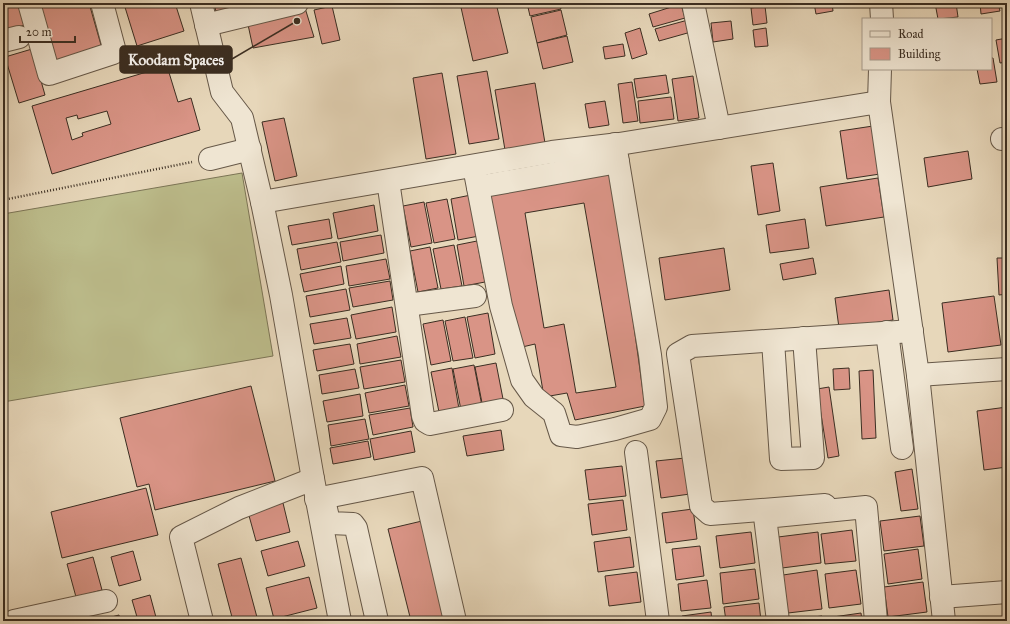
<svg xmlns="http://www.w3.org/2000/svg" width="1010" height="624" font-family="'IM FELL Great Primer',serif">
<rect width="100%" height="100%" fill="#e7d7ba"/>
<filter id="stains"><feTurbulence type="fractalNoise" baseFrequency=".005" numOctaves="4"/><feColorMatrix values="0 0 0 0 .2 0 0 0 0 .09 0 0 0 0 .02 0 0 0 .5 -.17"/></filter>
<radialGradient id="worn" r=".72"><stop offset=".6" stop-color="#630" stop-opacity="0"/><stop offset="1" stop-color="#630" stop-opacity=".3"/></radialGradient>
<polygon fill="#bcbc8b" stroke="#7c7556" points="242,173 273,356 3,402 3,214"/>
<g fill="#d99486" stroke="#3b2e22" fill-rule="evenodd">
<polygon points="3,3 19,3 25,25 5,31 3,25"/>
<polygon points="35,3 89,3 103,52 55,68"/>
<polygon points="125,3 175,3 184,31 137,46 124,4"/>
<polygon points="214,3 237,3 238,7 216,12"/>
<polygon points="460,3 496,3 508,53 473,61"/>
<polygon points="527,3 559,3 561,9 530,16"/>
<polygon points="814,3 832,3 833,11 816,14"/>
<polygon points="935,3 956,3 958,17 938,19"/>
<polygon points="980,3 998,3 1000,11 981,14"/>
<polygon points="1002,3 1007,3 1007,13 1004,13"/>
<polygon points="681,4 685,18 653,27 649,14"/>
<polygon points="332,6 340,40 322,44 314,10"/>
<polygon points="765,6 767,23 753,25 751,8"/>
<polygon points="305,8 314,37 253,48 247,20"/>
<polygon points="561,10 567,35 537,43 531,17"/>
<polygon points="688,20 691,32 659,41 655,29"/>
<polygon points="731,21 733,39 713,42 711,23"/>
<polygon points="640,28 647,54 632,59 625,33"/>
<polygon points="766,28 768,46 755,47 753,30"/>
<polygon points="567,36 573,62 543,69 537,43"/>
<polygon points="1007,38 1007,62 1000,63 996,40"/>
<polygon points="623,44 625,56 605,59 603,47"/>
<polygon points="32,49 45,95 19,103 5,57"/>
<polygon points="991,58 993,58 997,82 980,84 977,69 991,69"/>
<path d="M 167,66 L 178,102 L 191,98 L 200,130 L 52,174 L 32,106 ZM 107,111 L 111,124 L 82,133 L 83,136 L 72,140 L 66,118 L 77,115 L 78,119 Z"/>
<polygon points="487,71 499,139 469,144 457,76"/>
<polygon points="442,73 456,154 426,159 413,78"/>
<polygon points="666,75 669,93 637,98 634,79"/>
<polygon points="693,76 699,118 678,121 672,79"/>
<polygon points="632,82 638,121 623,123 618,84"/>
<polygon points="535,83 545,143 505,150 495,90"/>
<polygon points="671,97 674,119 640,123 638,101"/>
<polygon points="605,101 609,125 589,128 585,104"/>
<polygon points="284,118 297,176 275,181 262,122"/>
<polygon points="873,126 880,174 847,179 840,131"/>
<polygon points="968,151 972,179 928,187 924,158"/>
<polygon points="773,163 780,211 758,215 751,166"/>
<path d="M 612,168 L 645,406 L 575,420 L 567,393 L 544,397 L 535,344 L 518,348 L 486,190 ZM 584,203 L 616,387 L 576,393 L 564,324 L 544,328 L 525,213 Z"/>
<polygon points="878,178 884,217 826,226 820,187"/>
<polygon points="471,195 479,236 458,240 451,199"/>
<polygon points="447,199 455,239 434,243 426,203"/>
<polygon points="424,202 432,243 411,247 403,206"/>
<polygon points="374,205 378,231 338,239 333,213"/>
<polygon points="329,219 332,238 292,245 288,226"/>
<polygon points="805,219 809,248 770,253 766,225"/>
<polygon points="381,235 384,253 343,261 340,242"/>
<polygon points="477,241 485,282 464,286 457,245"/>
<polygon points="337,242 341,262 301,270 297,249"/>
<polygon points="454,245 462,286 441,289 433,249"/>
<polygon points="430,247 438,288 418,292 410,251"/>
<polygon points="724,248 730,290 665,300 659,258"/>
<polygon points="813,258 816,274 783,280 780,264"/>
<polygon points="997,258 1007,258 1007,294 999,295"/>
<polygon points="386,259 390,279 349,286 346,266"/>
<polygon points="341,266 344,284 304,292 300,274"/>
<polygon points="390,281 393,300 353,307 349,288"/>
<polygon points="346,289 350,310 310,317 306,296"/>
<polygon points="889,290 893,320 839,328 835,298"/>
<polygon points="994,296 1001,345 948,352 942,303"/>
<polygon points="392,307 396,332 356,339 351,315"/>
<polygon points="488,313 495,354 475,358 467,317"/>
<polygon points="465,317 473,358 453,361 445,321"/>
<polygon points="347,318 351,338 314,344 310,324"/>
<polygon points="443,320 451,361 431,365 423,324"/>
<polygon points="397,336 401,357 360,364 357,344"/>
<polygon points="350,344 354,364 317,371 313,350"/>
<polygon points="401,360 405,382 364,389 360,367"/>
<polygon points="496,363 504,404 483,408 475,367"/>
<polygon points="474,365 482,406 461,410 453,369"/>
<polygon points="452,368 459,409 439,412 431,372"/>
<polygon points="849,368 850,389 834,390 833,369"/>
<polygon points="355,369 359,388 322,394 319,375"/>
<polygon points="873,370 876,438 862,439 859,371"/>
<polygon points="405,385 409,406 369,413 365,393"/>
<polygon points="251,386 275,481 155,510 149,484 137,487 120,418"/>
<polygon points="829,387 839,456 828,458 817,389"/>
<polygon points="360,394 363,416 327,422 323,401"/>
<polygon points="1007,407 1007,467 984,470 977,411"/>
<polygon points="410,408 413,427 373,435 369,415"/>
<polygon points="365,419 369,439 331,446 328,425"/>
<polygon points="501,430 504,450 467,456 463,436"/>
<polygon points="411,431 415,452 374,460 370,439"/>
<polygon points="368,441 371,457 333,464 330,448"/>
<polygon points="685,458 690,494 661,498 656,461"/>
<polygon points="622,466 626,496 589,500 585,470"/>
<polygon points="912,469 918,509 901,511 895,472"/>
<polygon points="146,488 158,535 62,558 51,512"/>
<polygon points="623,500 627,530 592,535 588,504"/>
<polygon points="283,503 290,532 256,541 248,512"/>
<polygon points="693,509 697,539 666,543 662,513"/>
<polygon points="920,516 924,546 884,551 880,521"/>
<polygon points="422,521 447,621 411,621 388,529"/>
<polygon points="852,530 856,561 825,564 821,534"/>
<polygon points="751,532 755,563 720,568 716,536"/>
<polygon points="818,532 821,563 782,568 778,537"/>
<polygon points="630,537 634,567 598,572 594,542"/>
<polygon points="298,541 305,566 268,576 261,551"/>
<polygon points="700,546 704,576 676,580 672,549"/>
<polygon points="918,549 922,579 888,584 884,554"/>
<polygon points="133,551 141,580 119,586 111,557"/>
<polygon points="93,557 102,590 76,597 67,564"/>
<polygon points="241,558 258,621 233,621 218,564"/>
<polygon points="755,569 759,599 723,604 720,573"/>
<polygon points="817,570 822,609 788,613 783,575"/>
<polygon points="856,570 861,604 829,608 825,574"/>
<polygon points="637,572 641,602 609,606 605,576"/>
<polygon points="309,577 317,608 274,619 266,588"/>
<polygon points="707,580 711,608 681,611 678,584"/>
<polygon points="923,582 927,612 888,617 884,587"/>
<polygon points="150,595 157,621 126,621 126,619 137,617 132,600"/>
<polygon points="759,603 761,621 726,621 724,607"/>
<polygon points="711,612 712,621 683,621 682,616"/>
<polygon points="861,613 862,621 826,621 826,618"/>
<polygon points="119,615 120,621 104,621 104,619"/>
<polygon points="192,616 193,621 172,621"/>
<polygon points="822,616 823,621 787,621 787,620"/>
</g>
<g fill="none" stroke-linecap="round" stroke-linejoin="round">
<g stroke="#665848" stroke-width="24">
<g id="minor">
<polyline points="29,3 49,74 113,53 114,48 102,3"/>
<polyline points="201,3 222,92 242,118 262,202 281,295 313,479 340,621"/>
<polyline points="693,3 719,128"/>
<polyline points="881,3 882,19"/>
<polyline points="206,25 297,3"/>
<polyline points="3,41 19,37"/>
<polyline points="879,102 880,69"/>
<polyline points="1002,139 1007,139"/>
<polyline points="210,159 250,149"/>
<polyline points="474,167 501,306 522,380 534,397 554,413 561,435 577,437 615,429 650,419 656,407 650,355 615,144"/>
<polyline points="388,181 423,416 425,421 430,424 502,410"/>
<polyline points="478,187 618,162"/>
<polyline points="262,202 552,152 619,144 879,102 918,375 944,621"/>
<polyline points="407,305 475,296"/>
<polyline points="887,332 902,448"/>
<polyline points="773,341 781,459 813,458 804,338"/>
<polyline points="918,375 1007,369"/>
<polyline points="636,452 658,621"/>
<polyline points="316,499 422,478 455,621"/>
<polyline points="324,500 329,522 330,523 353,524 356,528 377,621"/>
<polyline points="825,505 710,514 701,506 678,354 692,346 912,331"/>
<polyline points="941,597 1007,592"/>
<polyline points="14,621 106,601"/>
<polyline points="202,621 181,537 239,508 313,479"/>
<polyline points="778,621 765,517 866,507 876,621"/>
</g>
</g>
<polyline stroke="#3b2e22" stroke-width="2.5" stroke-dasharray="1 2" stroke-linecap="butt" points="3,200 192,162"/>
<use href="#minor" stroke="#efe5d2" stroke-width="22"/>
</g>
<path fill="none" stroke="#3b2e22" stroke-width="1.5" d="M297 21L232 59"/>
<circle fill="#3b2e22" stroke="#efe5d2" stroke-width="1.5" cx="297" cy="21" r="4"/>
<rect fill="#3b2e22" stroke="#3b2e22" stroke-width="1.5" x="120" y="46" width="112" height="27" rx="4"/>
<g font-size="15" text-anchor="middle" font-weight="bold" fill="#fff">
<text x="176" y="65">Koodam Spaces</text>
</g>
<rect width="1010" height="624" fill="none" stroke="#e7d7ba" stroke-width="16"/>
<rect x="4" y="4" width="1002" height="616" fill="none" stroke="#3b2e22" stroke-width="2"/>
<rect x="8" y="8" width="994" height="608" fill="none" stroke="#3b2e22"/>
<rect x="862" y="18" width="130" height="52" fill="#efe5d2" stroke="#a79c8c"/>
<rect x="870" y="31" width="20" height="6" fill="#efe5d2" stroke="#a79c8c"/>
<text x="898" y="38" font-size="12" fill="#3b2e22">Road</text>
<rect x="870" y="48" width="20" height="12" fill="#d99486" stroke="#a79c8c"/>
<text x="898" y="58" font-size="12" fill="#3b2e22">Building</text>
<path d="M20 36v6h55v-6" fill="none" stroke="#3b2e22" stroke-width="2"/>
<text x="26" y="36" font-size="12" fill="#3b2e22" stroke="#efe5d2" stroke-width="3" paint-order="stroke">20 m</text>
<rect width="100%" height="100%" filter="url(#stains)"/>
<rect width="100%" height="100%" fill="url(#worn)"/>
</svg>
